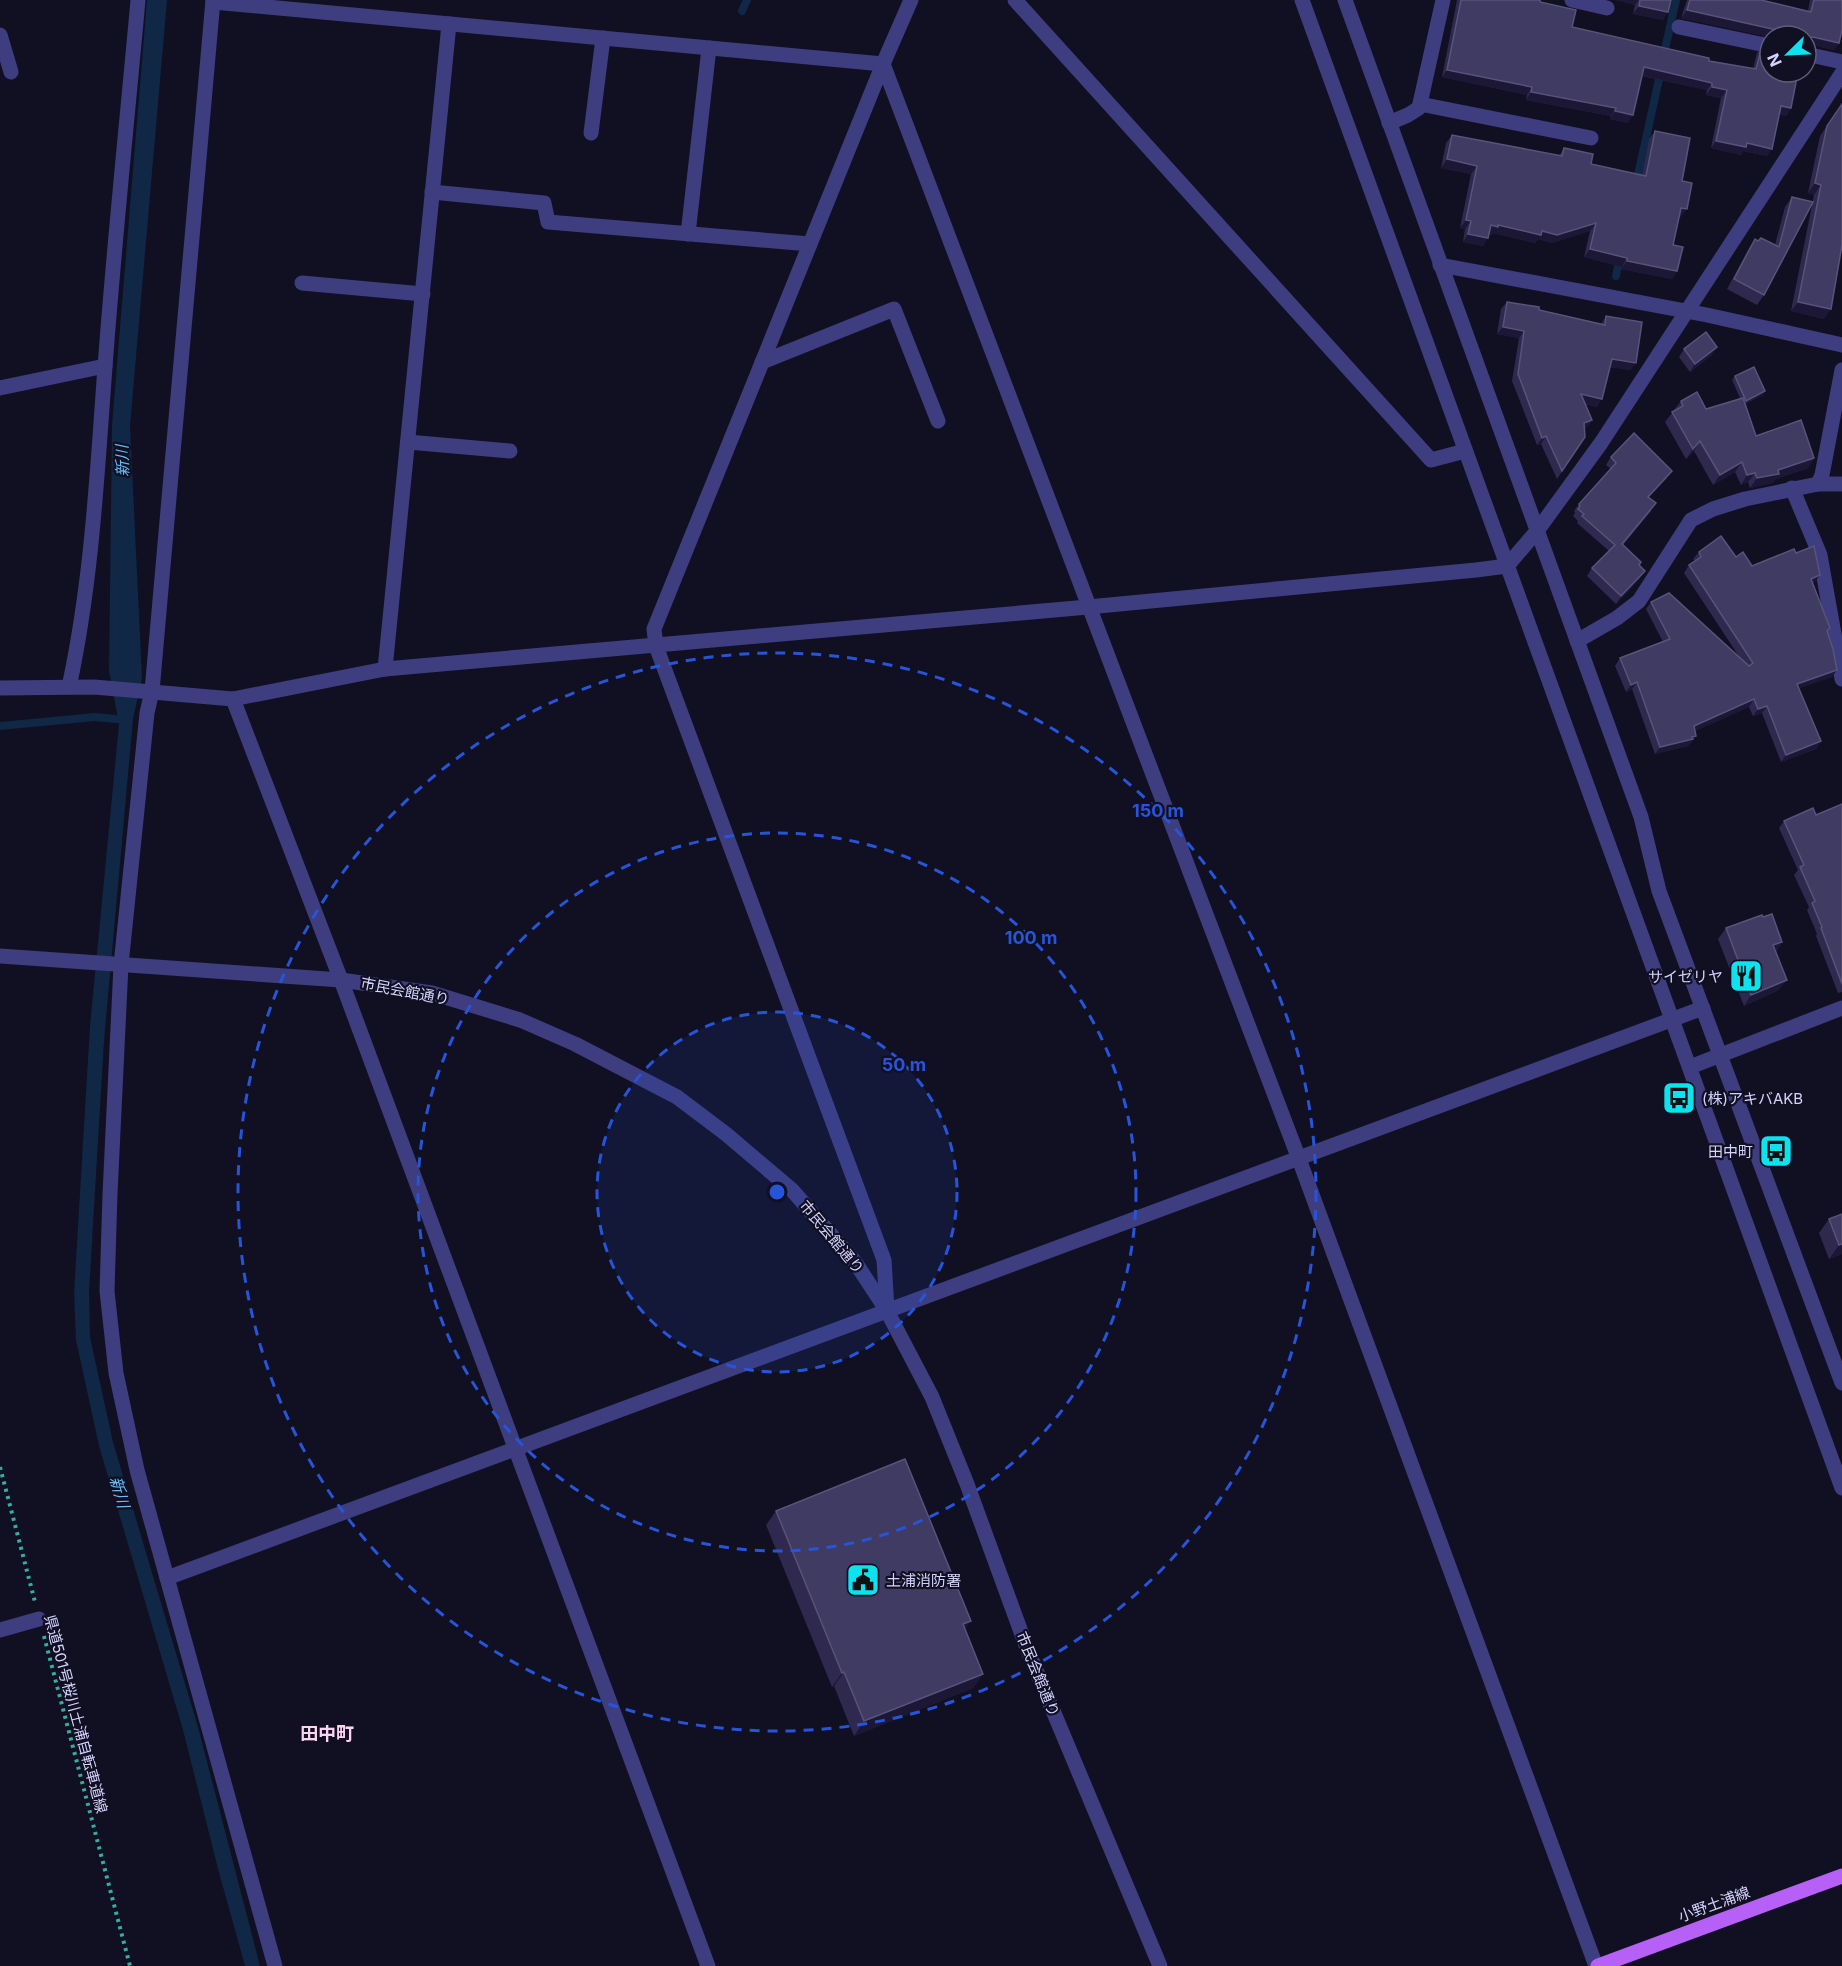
<svg xmlns="http://www.w3.org/2000/svg" width="1842" height="1966" font-family="Inter,'Noto Sans JP',sans-serif">
<rect width="100%" height="100%" fill="#110f22"/>
<polygon fill="#102745" points="147,0 167,0 130,426 142,678 133,719 104,1041 89,1292 90,1337 113,1442 198,1727 260,1966 245,1966 218,1869 183,1730 99,1446 76,1340 74,1293 90,1026 119,724 109,671 112,425"/>
<g fill="none" stroke-linecap="round" stroke-linejoin="round">
<g stroke="#102745" stroke-width="8">
<polyline points="742,11 747,0"/>
<polyline points="1663,58 1676,0"/>
<polyline points="1636,184 1661,70"/>
<polyline points="1616,276 1620,257"/>
<polyline points="0,726 95,717 127,720"/>
</g>
<g stroke="#35aea1" stroke-width="4" stroke-dasharray="3 4.5" stroke-linecap="butt">
<polyline points="0,1467 35,1602"/>
<polyline points="44,1636 130,1966"/>
</g>
<g stroke="#3d3d7f" stroke-width="15">
<polyline points="213,0 152,691 147,713 121,965 110,1194 107,1291 116,1373 137,1470 275,1966"/>
<polyline points="1015,0 1431,460 1465,451"/>
<polyline points="1302,0 1842,1488"/>
<polyline points="1345,0 1641,817 1659,891 1842,1383"/>
<polyline points="1572,0 1607,8"/>
<polyline points="213,2 883,64 1299,1159 1596,1966"/>
<polyline points="1679,27 1770,46"/>
<polyline points="0,35 11,72"/>
<polyline points="1806,54 1842,62"/>
<polyline points="1420,104 1591,138"/>
<polyline points="1389,123 1408,115 1419,108 1443,0"/>
<polyline points="591,133 603,38"/>
<polyline points="432,192 544,203 548,222 810,244"/>
<polyline points="688,234 709,48"/>
<polyline points="1440,265 1707,315 1842,345"/>
<polyline points="302,283 423,294"/>
<polyline points="762,362 894,309 938,421"/>
<polyline points="0,388 105,366"/>
<polyline points="408,442 510,451"/>
<polyline points="1818,484 1842,484"/>
<polyline points="1792,488 1820,555 1842,679"/>
<polyline points="1577,641 1617,618 1639,601 1691,520 1713,509 1745,499 1818,484 1822,475 1842,370"/>
<polyline points="385,669 449,24"/>
<path d="M 69,687 C 92,581 97,474 105,367 C 114,244 127,122 138,0"/>
<polyline points="0,688 94,687 233,699 385,669 1088,607 1476,570 1507,566 1537,531 1601,443 1842,73"/>
<polyline points="233,699 341,980 708,1966"/>
<polyline points="0,956 341,980 432,993 520,1020 575,1044 677,1097 726,1134 792,1190 855,1262 887,1311 932,1397 967,1484 1028,1651 1160,1966"/>
<polyline points="1690,1067 1842,1008"/>
<polyline points="887,1309 884,1260 656,646 654,629 883,64 911,0"/>
<polyline points="167,1578 1703,1008"/>
<polyline points="0,1630 39,1619"/>
</g>
<polyline stroke="#b760f7" stroke-width="15" points="1598,1966 1842,1876"/>
</g>
<g fill="#2f294f">
<polygon points="1457,0 1540,0 1540,2 1572,27 1709,61 1753,69 1757,53 1762,46 1791,108 1786,116 1779,114 1767,156 1743,151 1741,155 1711,148 1721,98 1706,95 1707,90 1642,76 1628,123 1610,119 1611,116 1526,100 1527,95 1442,77"/>
<polygon points="1616,0 1671,0 1663,20 1633,14 1635,5"/>
<polygon points="1687,0 1761,0 1808,11 1810,0 1842,0 1834,50 1808,44 1806,36 1770,36 1770,37 1681,18"/>
<polygon points="1842,103 1840,254 1824,319 1791,311 1814,195 1808,193 1820,136"/>
<polygon points="1655,131 1682,181 1681,217 1679,217 1673,245 1677,271 1672,279 1621,269 1622,267 1584,257 1590,231 1551,243 1538,239 1535,243 1493,233 1492,235 1489,234 1483,246 1463,242 1465,229 1460,228 1471,174 1441,168 1446,143 1452,135 1559,156 1564,148 1591,164 1642,175 1649,139"/>
<polygon points="1792,197 1813,202 1764,295 1757,305 1727,289 1748,250 1755,239 1775,245 1785,207"/>
<polygon points="1507,302 1601,324 1606,316 1631,370 1610,367 1597,407 1585,404 1592,420 1586,428 1584,429 1585,437 1557,479 1541,444 1537,445 1512,381 1519,338 1497,334 1501,309"/>
<polygon points="1684,349 1712,355 1690,372 1679,357"/>
<polygon points="1735,376 1765,391 1763,395 1745,404 1756,436 1814,458 1808,468 1776,479 1772,483 1750,488 1748,482 1741,485 1735,472 1713,485 1694,451 1686,459 1665,422 1681,401 1706,409 1740,398 1732,380"/>
<polygon points="1611,457 1667,478 1649,497 1651,511 1623,545 1639,565 1640,578 1616,604 1587,576 1592,568 1609,551 1577,523 1578,521 1573,516 1575,513 1574,511 1579,504 1611,469 1606,465"/>
<polygon points="1699,552 1736,557 1752,566 1796,553 1815,582 1812,583 1830,628 1827,632 1832,677 1799,688 1821,741 1816,749 1781,762 1762,713 1753,716 1749,707 1695,731 1691,743 1689,744 1688,746 1655,754 1632,689 1626,692 1615,666 1620,658 1663,642 1646,609 1651,602 1740,658 1684,573 1689,565 1695,561 1693,559"/>
<polygon points="1842,804 1842,992 1838,993 1816,936 1817,934 1807,910 1809,907 1794,875 1798,870 1779,828 1784,821 1816,815"/>
<polygon points="1763,917 1782,942 1776,952 1779,990 1744,1006 1718,939 1726,928"/>
<polygon points="1842,1214 1842,1254 1829,1259 1819,1233 1829,1219"/>
<polygon points="776,1511 965,1629 983,1674 973,1688 854,1736 834,1686 832,1687 766,1525"/>
</g>
<g fill="#1b1735">
<polygon points="1616,0 1639,0 1635,5"/>
<polygon points="1639,6 1668,12 1663,20 1633,14"/>
<polygon points="1687,10 1781,31 1778,36 1770,36 1770,37 1681,18"/>
<polygon points="1813,37 1839,43 1834,50 1808,44 1806,45 1806,39"/>
<polygon points="1644,67 1712,83 1707,90 1639,75"/>
<polygon points="1447,70 1532,87 1527,95 1442,77"/>
<polygon points="1712,87 1727,90 1721,98 1706,95"/>
<polygon points="1531,92 1616,108 1611,116 1526,100"/>
<polygon points="1781,106 1791,108 1786,116 1776,114"/>
<polygon points="1615,111 1633,115 1628,123 1610,119"/>
<polygon points="1716,141 1747,143 1772,149 1767,156 1743,151 1741,155 1711,148"/>
<polygon points="1447,159 1477,166 1471,174 1441,168"/>
<polygon points="1815,183 1821,185 1814,195 1808,193"/>
<polygon points="1681,208 1687,209 1681,217 1675,216"/>
<polygon points="1466,220 1471,221 1465,229 1460,228"/>
<polygon points="1596,223 1590,231 1551,243 1538,239 1535,243 1493,233 1492,235 1485,234 1491,225 1498,225 1542,231"/>
<polygon points="1468,234 1488,238 1483,246 1463,242"/>
<polygon points="1590,249 1627,258 1622,267 1584,257"/>
<polygon points="1627,261 1677,271 1672,279 1621,269"/>
<polygon points="1798,302 1831,309 1824,319 1791,311"/>
<polygon points="1503,327 1524,331 1519,338 1497,334"/>
<polygon points="1717,347 1712,355 1690,372 1695,364"/>
<polygon points="1612,359 1636,363 1631,370 1606,367"/>
<polygon points="1765,391 1763,395 1743,404 1746,401"/>
<polygon points="1581,394 1602,399 1597,407 1576,401"/>
<polygon points="1592,420 1586,428 1578,431 1584,423"/>
<polygon points="1546,436 1541,444 1537,445 1542,438"/>
<polygon points="1700,441 1694,451 1686,459 1693,449"/>
<polygon points="1814,458 1808,468 1776,479 1772,483 1750,488 1757,478"/>
<polygon points="1742,462 1735,472 1713,485 1720,475"/>
<polygon points="1672,471 1667,478 1643,504 1648,497"/>
<polygon points="1755,473 1748,482 1741,485 1747,475"/>
<polygon points="1645,571 1640,578 1616,604 1621,596"/>
<polygon points="1820,575 1815,582 1806,586 1811,579"/>
<polygon points="1837,670 1832,677 1792,691 1797,684"/>
<polygon points="1637,682 1632,689 1626,692 1631,685"/>
<polygon points="1754,699 1749,707 1689,734 1694,726"/>
<polygon points="1767,706 1762,713 1753,716 1758,709"/>
<polygon points="1696,736 1691,743 1689,744 1688,746 1655,754 1660,747"/>
<polygon points="1821,741 1816,749 1781,762 1786,755"/>
<polygon points="1782,942 1775,953 1773,945"/>
<polygon points="1787,980 1779,990 1744,1006 1751,995"/>
<polygon points="1842,1244 1842,1254 1829,1259 1839,1245"/>
<polygon points="971,1621 961,1635 963,1624"/>
<polygon points="844,1672 834,1686 832,1687 842,1673"/>
<polygon points="983,1674 973,1688 854,1736 864,1721"/>
</g>
<g fill="#403b62" stroke="#58537a" stroke-width="1.5">
<polygon points="1461,0 1540,0 1540,2 1576,10 1572,27 1709,58 1709,61 1756,69 1762,46 1770,47 1770,72 1798,72 1791,108 1781,106 1772,149 1747,143 1746,147 1716,141 1727,90 1712,87 1712,83 1644,67 1633,115 1615,111 1616,108 1531,92 1532,87 1447,70"/>
<polygon points="1640,0 1671,0 1668,12 1639,6"/>
<polygon points="1690,0 1761,0 1811,12 1814,0 1842,0 1842,30 1839,43 1813,37 1806,39 1806,36 1785,36 1781,31 1687,10"/>
<polygon points="1842,104 1842,245 1831,309 1798,302 1821,185 1815,183 1827,126"/>
<polygon points="1655,131 1690,138 1682,181 1692,183 1687,209 1681,208 1673,245 1683,247 1677,271 1627,261 1627,258 1590,249 1596,223 1557,235 1542,231 1541,235 1498,225 1498,227 1491,225 1488,238 1468,234 1471,221 1466,220 1477,166 1447,159 1452,135 1562,156 1564,148 1593,154 1591,164 1646,176"/>
<polygon points="1792,197 1813,202 1764,295 1734,279 1755,239 1758,241 1761,238 1779,247"/>
<polygon points="1507,302 1539,307 1539,310 1605,325 1606,316 1642,322 1636,363 1612,359 1602,399 1581,394 1592,420 1584,423 1585,437 1562,471 1546,436 1542,438 1518,374 1524,331 1503,327"/>
<polygon points="1706,332 1717,347 1695,364 1684,349"/>
<polygon points="1754,367 1765,391 1746,401 1735,376"/>
<polygon points="1697,392 1706,409 1743,398 1756,436 1801,420 1814,458 1778,470 1779,474 1757,478 1755,473 1747,475 1742,462 1720,475 1700,441 1693,449 1672,412 1683,406 1681,401"/>
<polygon points="1634,433 1672,471 1648,497 1656,503 1622,544 1641,562 1639,565 1645,571 1621,596 1592,568 1615,545 1582,516 1584,514 1578,509 1580,506 1579,504 1616,463 1611,457"/>
<polygon points="1721,536 1736,557 1743,552 1752,566 1794,549 1796,553 1814,546 1820,575 1811,579 1830,628 1827,631 1833,649 1837,670 1797,684 1821,741 1786,755 1767,706 1758,709 1754,699 1694,726 1696,736 1692,737 1693,739 1660,747 1637,682 1631,685 1620,658 1670,639 1651,602 1669,593 1749,666 1753,663 1689,565 1701,557 1699,552"/>
<polygon points="1842,804 1842,984 1821,928 1822,927 1812,903 1815,901 1800,867 1804,865 1784,821 1813,808 1816,815"/>
<polygon points="1772,914 1782,942 1773,945 1787,980 1751,995 1726,928 1762,915 1763,917"/>
<polygon points="1842,1214 1842,1244 1839,1245 1829,1219"/>
<polygon points="905,1459 971,1621 963,1624 983,1674 864,1721 844,1672 842,1673 776,1511"/>
</g>
<circle cx="777" cy="1192" r="180" fill="#2655da" fill-opacity=".12"/>
<g fill="none" stroke="#2655da" stroke-width="3" stroke-dasharray="10 8">
<circle cx="777" cy="1192" r="180"/>
<circle cx="777" cy="1192" r="359"/>
<circle cx="777" cy="1192" r="539"/>
</g>
<defs>
<g id="restaurant-square" transform="scale(1.725)"><rect x="-9" y="-9" width="18" height="18" rx="4" fill="#0de3ef" stroke="#110f22"/><path d="M-5-6h1v4h1v-4h1v4h1v-4h1v5L-1.5 .5V6h-2V.5L-5-1ZM5-6V6H3V1.5H1.5Q1.5-4 5-6Z" fill="#111"/></g>
<g id="bus-square" transform="scale(1.725)"><rect x="-9" y="-9" width="18" height="18" rx="4" fill="#0de3ef" stroke="#110f22"/><path d="M-5-6H5V4H4V6H2V4H-2V6H-4V4H-5ZM-3.5-4V0h7V-4ZM-3.5 1.2v1.5H-2V1.2ZM2 1.2v1.5H3.5V1.2Z" fill="#111"/></g>
<g id="civic-square" transform="scale(1.725)"><rect x="-9" y="-9" width="18" height="18" rx="4" fill="#0de3ef" stroke="#110f22"/><path d="M-.6-6.5H3V-4.5H.6V-3L4-1V1h2V6H-6V1h2V-1L-.6-3ZM-1.2 2.5V6h2.4V2.5Z" fill="#111"/></g>
</defs>
<g fill-rule="evenodd">
<use href="#restaurant-square" x="1746" y="976"/>
<use href="#bus-square" x="1679" y="1098"/>
<use href="#bus-square" x="1776" y="1151"/>
<use href="#civic-square" x="863" y="1580"/>
</g>
<g text-anchor="middle" dominant-baseline="central" stroke-width="4.5" stroke-linejoin="round" paint-order="stroke">
<g font-size="15" fill="#d5d3fd" stroke="#110f22" text-anchor="end">
<text x="1723" y="976">サイゼリヤ</text>
<text x="1702" y="1098" text-anchor="start">(株)アキバAKB</text>
<text x="1753" y="1151">田中町</text>
<text x="886" y="1580" text-anchor="start">土浦消防署</text>
</g>
<g font-size="15" fill="#d5d3fd" stroke="#110f22">
<text transform="translate(405 991) rotate(11)">市民会館通り</text>
<text transform="translate(832 1237) rotate(50)">市民会館通り</text>
<text transform="translate(1038 1674) rotate(68)">市民会館通り</text>
<text transform="translate(76 1714) rotate(75)">県道501号桜川土浦自転車道線</text>
<text transform="translate(1714 1904) rotate(-20)">小野土浦線</text>
</g>
<g font-size="16" font-style="italic" fill="#66bbf7" stroke="#110f22">
<text transform="translate(122 461) rotate(-92)">新川</text>
<text transform="translate(120 1492) rotate(74)">新川</text>
</g>
<g font-size="18" font-weight="bold" fill="#fdd4f0" stroke="#110f22">
<text x="327" y="1733">田中町</text>
</g>
</g>
<circle cx="777" cy="1192" r="9" fill="#2655da" stroke="#110f22" stroke-width="3"/>
<g font-size="18" text-anchor="middle" font-weight="bold" fill="#2655da" stroke="#110f22" stroke-width="4.5" stroke-linejoin="round" paint-order="stroke">
<text x="1158" y="817">150 m</text>
<text x="1031" y="944">100 m</text>
<text x="904" y="1071">50 m</text>
</g>
<g transform="translate(1788 54) rotate(246)"><circle r="28" fill="#110f22" stroke="#5f5d7a" stroke-width="1.5"/>
<path d="M0-4.5L10 22L0 15L-10 22Z" fill="#0de3ef"/>
<text y="-9" font-size="16" font-weight="bold" text-anchor="middle" fill="#d5d3fd">N</text>
</g>
</svg>
